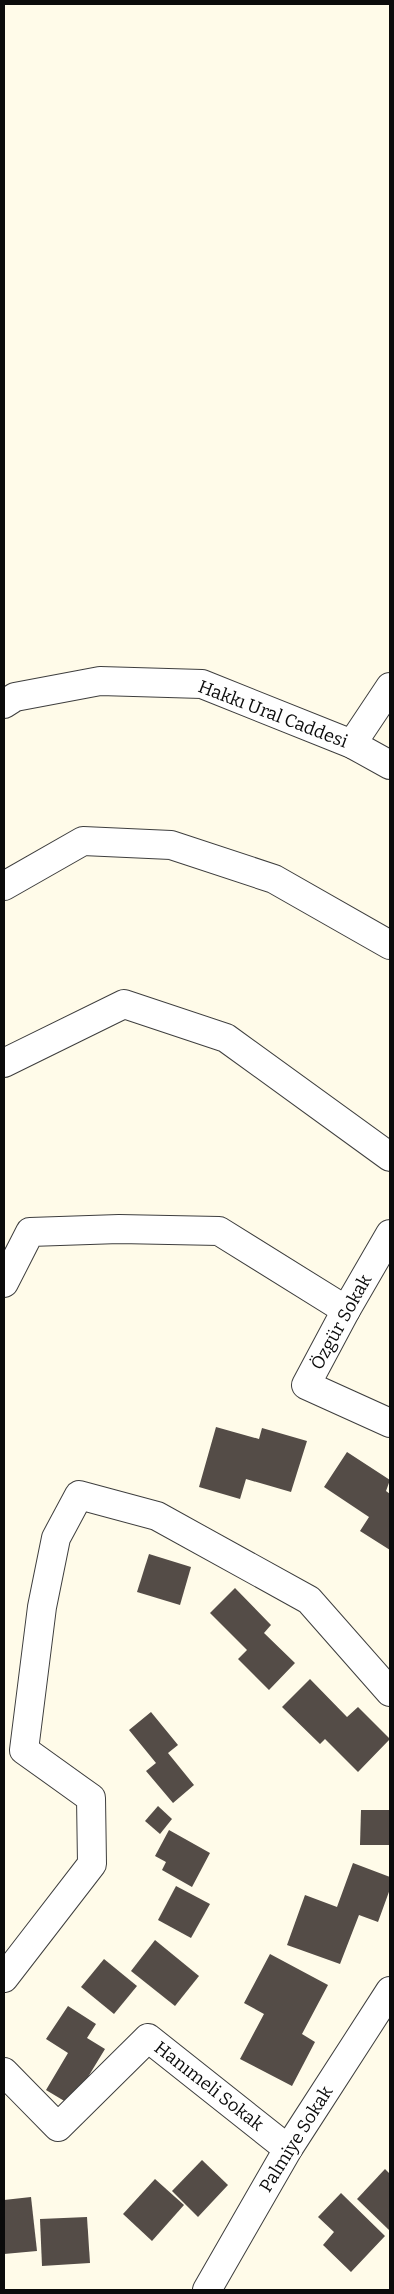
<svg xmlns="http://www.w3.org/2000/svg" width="394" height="2294" font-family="Bitter,serif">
<rect width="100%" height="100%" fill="#fffbe9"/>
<g fill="#544c47">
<polygon points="216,1427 259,1439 262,1428 307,1441 291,1492 246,1479 240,1499 199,1487"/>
<polygon points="347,1452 390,1480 386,1491 390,1494 390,1550 360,1531 369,1517 324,1487"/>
<polygon points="149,1554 191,1567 180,1605 137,1592"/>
<polygon points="235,1588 271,1625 264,1633 295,1663 269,1690 238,1659 247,1650 210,1613"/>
<polygon points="310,1679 347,1717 358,1707 390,1739 358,1772 325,1739 320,1744 282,1707"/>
<polygon points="151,1712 178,1745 168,1753 194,1785 173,1803 146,1771 156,1763 129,1730"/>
<polygon points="158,1806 172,1819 160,1834 145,1821"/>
<polygon points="361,1810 390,1810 390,1845 360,1845"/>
<polygon points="169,1830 210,1853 192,1887 162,1870 166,1862 155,1856"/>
<polygon points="353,1863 390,1877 390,1889 378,1922 359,1915 340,1964 287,1945 305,1895 337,1907"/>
<polygon points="176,1886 210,1904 191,1938 158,1920"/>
<polygon points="155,1940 199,1976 175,2006 131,1971"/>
<polygon points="270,1954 328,1985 302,2034 315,2042 292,2086 240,2059 264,2014 244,2003"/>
<polygon points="104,1959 137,1986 114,2014 81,1987"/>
<polygon points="68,2006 96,2024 87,2038 105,2049 71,2105 46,2090 68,2053 46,2039"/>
<polygon points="202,2160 228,2185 198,2217 172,2191"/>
<polygon points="385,2169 390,2174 390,2231 357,2199"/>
<polygon points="155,2179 184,2205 152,2241 123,2214"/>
<polygon points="341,2193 385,2236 351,2272 323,2245 334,2232 318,2217"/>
<polygon points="31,2197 37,2251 4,2254 4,2200"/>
<polygon points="87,2217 90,2263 42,2266 40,2219"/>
</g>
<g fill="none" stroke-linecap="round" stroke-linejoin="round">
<g stroke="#3e3e3e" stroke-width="30">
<g id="minor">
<polyline points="4,704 15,697 100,681 202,684 352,744 390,765"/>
<polyline points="352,744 390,687"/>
<polyline points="4,886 83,841 171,845 274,879 390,945"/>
<polyline points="4,1063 124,1004 226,1038 390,1157"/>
<polyline points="390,1234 346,1310 306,1385 390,1423"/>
<polyline points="4,1283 30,1232 119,1229 219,1231 346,1310"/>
<polyline points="4,1978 92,1864 91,1798 24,1750 42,1607 56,1538 79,1495 157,1516 309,1600 390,1692"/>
<polyline points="4,2072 58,2127 148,2038 288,2149"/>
<polyline points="207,2290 288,2149 390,1991"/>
</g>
</g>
<use href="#minor" stroke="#fff" stroke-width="28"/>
</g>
<g text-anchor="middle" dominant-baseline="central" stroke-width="5" stroke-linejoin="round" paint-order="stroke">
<g font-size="18" fill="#0b0b0b" stroke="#fff">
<text transform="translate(273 714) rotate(21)">Hakkı Ural Caddesi</text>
<text transform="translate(341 1322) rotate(-61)">Özgür Sokak</text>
<text transform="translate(209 2086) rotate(38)">Hanımeli Sokak</text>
<text transform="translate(296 2139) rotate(-58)">Palmiye Sokak</text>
</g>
</g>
<rect width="394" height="2294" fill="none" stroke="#0b0b0b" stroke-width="10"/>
</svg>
